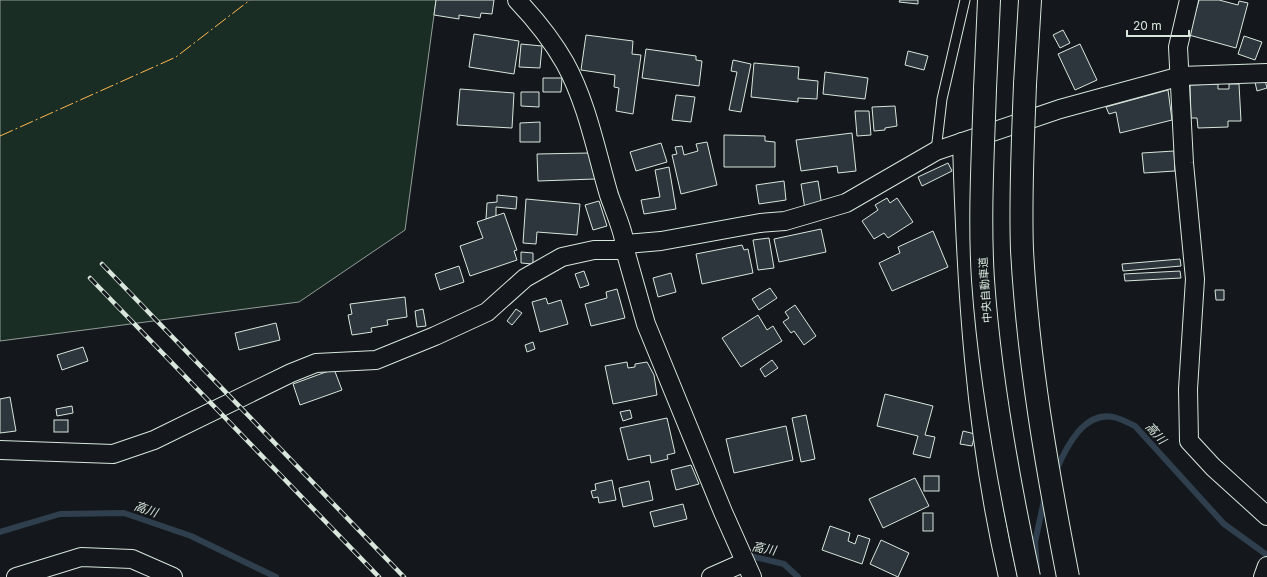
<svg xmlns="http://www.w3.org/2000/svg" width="1267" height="577" font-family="Inter,'Noto Sans JP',sans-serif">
<rect width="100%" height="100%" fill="#14181c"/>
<polygon fill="#1a2d24" stroke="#939e99" points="0,0 436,0 405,230 299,302 0,341"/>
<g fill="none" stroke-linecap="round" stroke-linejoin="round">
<g stroke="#2f3f4d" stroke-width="6">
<path d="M 1056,471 C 1066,447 1085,408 1117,418 C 1123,420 1129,423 1135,426 L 1224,524 L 1267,555"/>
<polyline points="0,532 60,514 124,513 191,536 276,577"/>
<polyline points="746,555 784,564 798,577"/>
<polyline points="1037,568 1035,542 1045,496"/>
</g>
</g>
<g fill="#2c363c" stroke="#d8e6dc">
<polygon points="436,0 494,0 492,14 481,13 480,18 459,15 459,19 434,15"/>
<polygon points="900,0 918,0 918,4 899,2"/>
<polygon points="1199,0 1219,0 1238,5 1239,1 1248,3 1236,48 1189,35"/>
<polygon points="1063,30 1070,43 1060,48 1053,35"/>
<polygon points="474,34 519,41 514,74 469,67"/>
<polygon points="586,35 633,41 632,54 641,55 633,114 616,111 619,88 614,87 615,75 581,70"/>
<polygon points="1244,36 1262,42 1255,60 1238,54"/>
<polygon points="521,44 542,46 540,68 519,67"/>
<polygon points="1080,44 1097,80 1075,90 1058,54"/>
<polygon points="646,49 696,56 696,60 702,61 699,86 642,78"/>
<polygon points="908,51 928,56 924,70 905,65"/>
<polygon points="733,60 751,64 741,112 729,110 737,72 731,71"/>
<polygon points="754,63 799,67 798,79 818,81 817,99 798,98 798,102 751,97"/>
<polygon points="825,72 868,78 865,99 823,94"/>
<polygon points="543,78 562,78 561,92 543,92"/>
<polygon points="1265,80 1267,88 1257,91 1255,82"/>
<polygon points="1218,84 1218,89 1229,89 1229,84 1239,84 1241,121 1228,121 1228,127 1198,128 1197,118 1191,118 1190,85"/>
<polygon points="460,89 514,93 512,128 457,125"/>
<polygon points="1168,90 1172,120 1120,133 1116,112 1109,114 1106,107"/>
<polygon points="521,92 539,92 539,107 521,106"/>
<polygon points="676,95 695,97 691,122 672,120"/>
<polygon points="895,106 897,126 885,128 885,130 874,131 872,107"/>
<polygon points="855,111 869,111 871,135 857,136"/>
<polygon points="540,122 540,142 520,142 520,123"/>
<polygon points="852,133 856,171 838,173 837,166 801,171 796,140"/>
<polygon points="724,135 765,136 765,141 775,142 775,167 724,167"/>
<polygon points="707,142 717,185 681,194 672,155 677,154 675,147 682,146 684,155 698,151 696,144"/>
<polygon points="661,143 667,162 636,171 630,152"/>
<polygon points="1174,151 1175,171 1144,173 1142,153"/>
<polygon points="589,153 595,179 538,181 537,154"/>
<polygon points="948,163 952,171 922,186 918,177"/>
<polygon points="669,167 676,209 644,214 641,200 660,197 655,170"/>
<polygon points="784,181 786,200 759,204 756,185"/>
<polygon points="818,181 822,206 805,209 801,184"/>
<polygon points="497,195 517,197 516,209 496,207 496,216 486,219 487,203 497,202"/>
<polygon points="887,198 890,203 897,198 913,222 888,238 884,233 874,239 862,221 878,210 875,205"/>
<polygon points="526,199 580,204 577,235 537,232 536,244 523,243"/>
<polygon points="599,201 607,226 593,230 585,205"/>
<polygon points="504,213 517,250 514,251 517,260 470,276 460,246 483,238 477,222"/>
<polygon points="821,229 826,252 779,262 774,239"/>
<polygon points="933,231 948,267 892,291 879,263 900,253 898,247"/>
<polygon points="769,238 774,268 758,270 753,240"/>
<polygon points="742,245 744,250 748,249 753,273 702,284 696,254"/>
<polygon points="521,252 533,253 533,264 521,263"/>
<polygon points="1180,259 1181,266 1123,271 1122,264"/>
<polygon points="459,266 464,282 440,290 435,274"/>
<polygon points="584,271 589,285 580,288 575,274"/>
<polygon points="1180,271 1181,278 1125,281 1124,274"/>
<polygon points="671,273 676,292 658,297 653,278"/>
<polygon points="770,288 777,298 759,310 752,299"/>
<polygon points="617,289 625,318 591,326 585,304 607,298 606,292"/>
<polygon points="1215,290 1224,290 1224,300 1216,300"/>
<polygon points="405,297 407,317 387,320 388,325 371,328 372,332 352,335 348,315 352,314 350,304"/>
<polygon points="546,298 548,304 561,300 568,324 540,332 532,302"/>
<polygon points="795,305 816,336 804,345 794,331 791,333 783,322 789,318 785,312"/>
<polygon points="423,309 426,326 417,327 415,311"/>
<polygon points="516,309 522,313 512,325 507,321"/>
<polygon points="758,315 767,330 773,326 782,341 741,367 722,338"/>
<polygon points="276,323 280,340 239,350 235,333"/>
<polygon points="533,342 535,349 527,352 525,345"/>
<polygon points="83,347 88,361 62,370 57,355"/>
<polygon points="772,360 778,368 765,377 760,369"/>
<polygon points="627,362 628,368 635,367 635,364 647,362 654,375 657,395 613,404 605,366"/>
<polygon points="334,369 342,390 300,405 293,384"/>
<polygon points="885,394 933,406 925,435 935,437 930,458 913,454 918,436 877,426"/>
<polygon points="10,397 16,431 0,433 0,399"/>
<polygon points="72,406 73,413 57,416 56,409"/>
<polygon points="630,410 632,418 623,421 620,412"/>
<polygon points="806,415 815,459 801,462 792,418"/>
<polygon points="667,418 675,453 667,455 668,459 651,463 650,455 628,460 620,428"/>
<rect x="54" y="420" width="14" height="12"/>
<polygon points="786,426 793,460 734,473 726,439"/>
<polygon points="963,431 975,434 972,446 960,444"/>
<polygon points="691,465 699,484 676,490 671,470"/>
<rect x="924" y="476" width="15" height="15"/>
<polygon points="915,478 929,506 883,528 869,499"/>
<polygon points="612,480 616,500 599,503 598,497 593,498 591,491 596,490 595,484"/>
<polygon points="649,481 653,500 623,507 619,488"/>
<polygon points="683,504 687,519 654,527 650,512"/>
<rect x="923" y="513" width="10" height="18"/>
<polygon points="830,526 850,533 848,541 855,544 858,535 870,539 862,564 822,550"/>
<polygon points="881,540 909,553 898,577 870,564"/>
</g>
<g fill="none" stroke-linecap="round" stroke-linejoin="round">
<g stroke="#d8e6dc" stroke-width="11">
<polyline id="lane" points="936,151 942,99 965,0"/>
</g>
<g stroke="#d8e6dc" stroke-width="20">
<g id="street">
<path d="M 517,0 C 535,19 552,40 565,63 C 587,103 596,151 609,195 C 614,210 626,236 625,250 L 646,324 L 723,512 L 752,577"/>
<polyline points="1189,0 1178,47 1184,163 1195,279 1188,389 1189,441 1213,467 1267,516"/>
<path d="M 962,142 C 966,288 975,434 1008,577"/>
<polyline points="626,244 661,241 760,223 785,221 846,203 936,151 1060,109 1181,76 1267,73"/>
<polyline points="0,450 113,454 154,440 291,373 316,363 376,360 435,336 487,312 525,278 562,257 594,250 625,250"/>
<polyline points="16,577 81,557 132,559 173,577"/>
<polyline points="711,577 745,562"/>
<polyline points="1263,577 1267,566"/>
</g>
</g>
<g stroke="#d8e6dc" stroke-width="24">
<g id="highway">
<polyline points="1025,84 1030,0"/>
<polyline points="985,89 989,0"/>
</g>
</g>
<use href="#lane" stroke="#14181c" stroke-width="9"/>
<use href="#street" stroke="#14181c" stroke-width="18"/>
<use href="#highway" stroke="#14181c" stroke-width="22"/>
<g stroke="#d8e6dc" stroke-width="4.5">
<g id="rail">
<polyline points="102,264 404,577"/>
<polyline points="90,278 379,577"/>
</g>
</g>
<use href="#rail" stroke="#14181c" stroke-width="3" stroke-dasharray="9" stroke-linecap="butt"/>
<g stroke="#d8e6dc" stroke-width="24" stroke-linecap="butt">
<g id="highway-bridge">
<path d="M 1025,84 C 1023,139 1020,195 1022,250 C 1028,361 1047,469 1068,577"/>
<path d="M 985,89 C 983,152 979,217 983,280 C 990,380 1008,479 1029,577"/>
</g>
</g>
<use href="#highway-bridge" stroke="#14181c" stroke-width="22"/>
<polyline stroke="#ffb74d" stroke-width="1" stroke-dasharray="14 3 2 3" stroke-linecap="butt" points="0,136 176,57 250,0"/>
</g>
<g text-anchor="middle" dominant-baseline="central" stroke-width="3" stroke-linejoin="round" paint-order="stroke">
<g font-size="11" fill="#d8e6dc" stroke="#14181c">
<text transform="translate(985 290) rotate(-94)">中央自動車道</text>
</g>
<g font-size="12" font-style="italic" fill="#d8e6dc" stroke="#14181c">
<text transform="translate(1156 433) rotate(48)">高川</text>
<text transform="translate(146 509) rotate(19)">高川</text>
<text transform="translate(764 548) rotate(11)">高川</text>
</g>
</g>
<path d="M1127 30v6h62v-6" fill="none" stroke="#d8e6dc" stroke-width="2"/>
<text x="1133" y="30" font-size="12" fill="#d8e6dc" stroke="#14181c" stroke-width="3" paint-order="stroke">20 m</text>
</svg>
